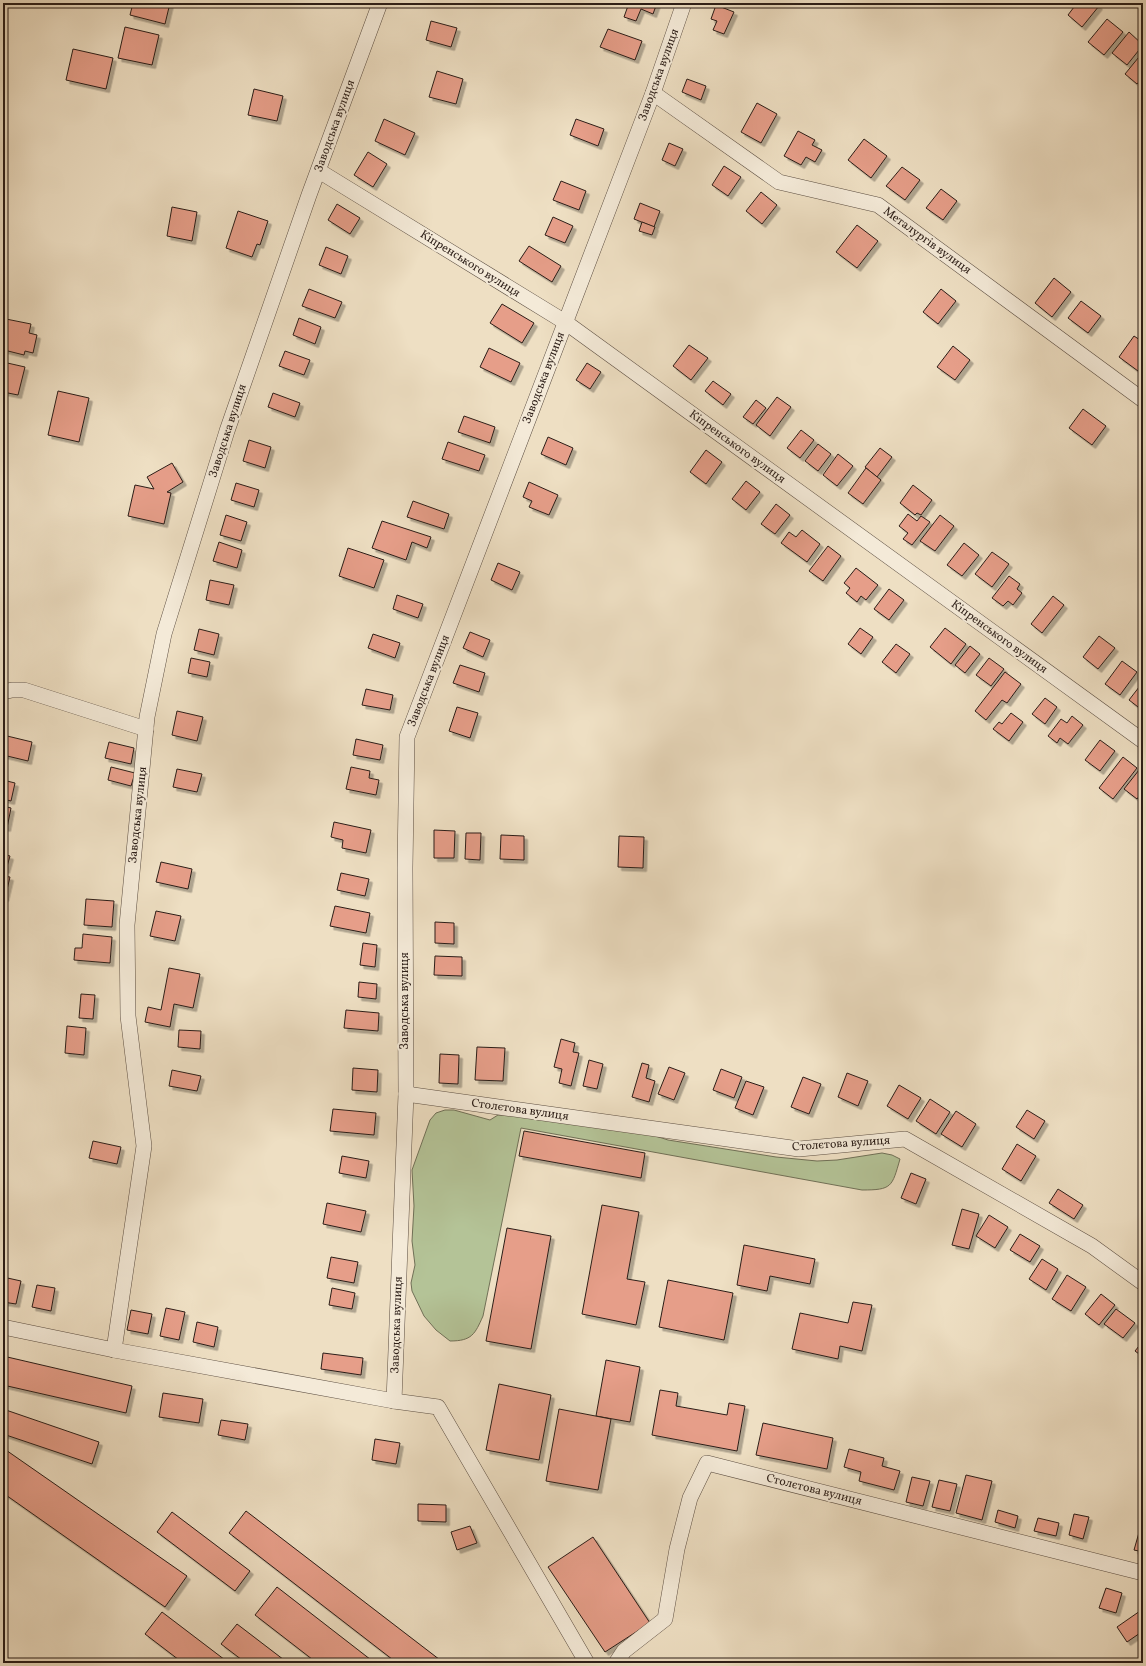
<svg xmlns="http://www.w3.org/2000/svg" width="1146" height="1666" font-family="Vollkorn,serif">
<defs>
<filter id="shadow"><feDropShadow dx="3.5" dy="3.5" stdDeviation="0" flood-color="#0004"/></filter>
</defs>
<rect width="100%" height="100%" fill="#eedfc3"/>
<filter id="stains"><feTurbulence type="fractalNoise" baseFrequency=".005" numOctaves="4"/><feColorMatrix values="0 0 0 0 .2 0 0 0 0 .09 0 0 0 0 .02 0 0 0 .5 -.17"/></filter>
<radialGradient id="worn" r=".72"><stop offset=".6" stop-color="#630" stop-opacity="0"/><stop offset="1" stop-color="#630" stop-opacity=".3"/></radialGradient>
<path fill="#b4c397" stroke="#707057" d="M 445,1110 L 454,1110 L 490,1120 L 498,1115 L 507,1115 L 640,1131 L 668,1140 L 776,1157 L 817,1161 L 837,1160 L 882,1153 L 892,1155 L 900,1159 C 892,1187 892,1190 862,1190 L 521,1128 L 483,1316 C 475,1334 472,1341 450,1341 L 436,1330 L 424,1316 L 412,1291 L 411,1283 L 415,1265 L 412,1241 L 414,1206 L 412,1170 L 430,1120 L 436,1113 Z"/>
<g fill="#e69e89" stroke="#2b1d17" filter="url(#shadow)">
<polygon points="133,3 170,3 165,24 130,15"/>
<polygon points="629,3 657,3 653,14 641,9 636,21 624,17"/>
<polygon points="1077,3 1095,3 1099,6 1082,27 1068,15"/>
<polygon points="716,5 734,12 724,34 713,30 717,21 711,19"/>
<polygon points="1107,19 1123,32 1104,55 1088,42"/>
<polygon points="431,21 457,28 451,47 426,40"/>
<polygon points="125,27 159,35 152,65 118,58"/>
<polygon points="608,29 642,41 635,60 600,47"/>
<polygon points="1129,32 1143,45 1127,65 1112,53"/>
<polygon points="73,49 113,58 106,89 66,80"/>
<polygon points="1143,52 1143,77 1137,84 1125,74"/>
<polygon points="437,71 463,79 456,104 429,97"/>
<polygon points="687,79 706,86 701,100 682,92"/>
<polygon points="254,89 283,96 277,121 248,115"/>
<polygon points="757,103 777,114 761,143 741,132"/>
<polygon points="384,119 415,133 405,155 375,141"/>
<polygon points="576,119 604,129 598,146 570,135"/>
<polygon points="798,131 815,140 812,145 822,150 815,162 806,157 801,165 784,156"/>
<polygon points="864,139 887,156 871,178 848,160"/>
<polygon points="669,143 683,149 675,166 662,160"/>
<polygon points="368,152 387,164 373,187 354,175"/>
<polygon points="724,166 741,177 728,196 712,185"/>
<polygon points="902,167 920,180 905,200 886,186"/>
<polygon points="561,181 586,191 579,210 553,200"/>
<polygon points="941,189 957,201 943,220 926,208"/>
<polygon points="761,192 777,205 762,224 746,211"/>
<polygon points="640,203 660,211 654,227 634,219"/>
<polygon points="337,204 360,218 350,234 328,220"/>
<polygon points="172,207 197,212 192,241 167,236"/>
<polygon points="238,211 268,221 260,245 257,244 252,257 226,248"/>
<polygon points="553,217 573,226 565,243 545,235"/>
<polygon points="642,222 655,227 652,235 639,231"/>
<polygon points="857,225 878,241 857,268 836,252"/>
<polygon points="529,246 561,266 552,282 519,261"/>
<polygon points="326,247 348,256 341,274 319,265"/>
<polygon points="1054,278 1071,292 1052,317 1035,303"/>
<polygon points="309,289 342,302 335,318 302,306"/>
<polygon points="941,289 956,301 938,324 923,312"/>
<polygon points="1081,301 1101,316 1088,333 1068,318"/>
<polygon points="502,304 534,323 522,343 490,323"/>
<polygon points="299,318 321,327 315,344 293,335"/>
<polygon points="6,319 31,324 29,333 37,335 33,353 25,351 24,355 4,350 7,338 3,338 3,332"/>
<polygon points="1134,336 1143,342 1143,365 1138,371 1119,357"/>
<polygon points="689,345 708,358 691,380 673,366"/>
<polygon points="953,346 970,360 955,380 937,367"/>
<polygon points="489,348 520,363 511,382 480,367"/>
<polygon points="285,351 310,360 304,375 279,366"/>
<polygon points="3,362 25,367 18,395 3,392"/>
<polygon points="587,363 601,372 590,389 576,380"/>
<polygon points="713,381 731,394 723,405 705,391"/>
<polygon points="58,391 89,398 79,442 48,435"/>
<polygon points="273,393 300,403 295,417 268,407"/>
<polygon points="777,397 791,407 770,436 756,425"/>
<polygon points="756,400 766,408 753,424 743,417"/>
<polygon points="1083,409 1106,426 1092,445 1069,428"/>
<polygon points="464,416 495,427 490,443 458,432"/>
<polygon points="801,430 814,440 800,458 787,448"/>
<polygon points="548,437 573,448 566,465 541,454"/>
<polygon points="249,440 271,447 265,468 243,461"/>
<polygon points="448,442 485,455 479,471 442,459"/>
<polygon points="818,444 831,454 818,471 805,461"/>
<polygon points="880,448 892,457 877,477 865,467"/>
<polygon points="706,450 722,462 706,484 690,472"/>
<polygon points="838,454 853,466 837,486 823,475"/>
<polygon points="172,463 183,482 167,492 171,493 164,524 128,516 135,485 154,489 147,477"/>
<polygon points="866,468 881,480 863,504 848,493"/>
<polygon points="746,481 760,492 746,510 732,499"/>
<polygon points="529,482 558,495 549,515 529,507 532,501 523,497"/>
<polygon points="236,483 259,490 254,507 231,500"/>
<polygon points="913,485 932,500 921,515 917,513 915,515 900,503"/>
<polygon points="413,501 449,514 444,529 407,517"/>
<polygon points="776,504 790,515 775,534 761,524"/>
<polygon points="908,514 917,521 921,516 930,522 912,545 903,539 908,533 899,526"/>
<polygon points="226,515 247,522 241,541 220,535"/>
<polygon points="940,515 954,526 935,551 920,541"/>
<polygon points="382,521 431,537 427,548 412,542 406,560 372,548"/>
<polygon points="802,530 820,544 807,562 781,543 789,532 796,537"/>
<polygon points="219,542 242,550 237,568 213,561"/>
<polygon points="964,543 979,555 962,576 947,565"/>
<polygon points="828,546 841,556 823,581 809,571"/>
<polygon points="348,548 384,560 374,588 339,576"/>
<polygon points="992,552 1009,564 992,587 975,574"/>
<polygon points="498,563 520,572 512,590 491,580"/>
<polygon points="856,568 878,585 866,600 861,596 857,602 846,593 850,588 844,583"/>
<polygon points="1009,576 1020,584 1017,589 1022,593 1013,605 1008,601 1003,606 992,598"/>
<polygon points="210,580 234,585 229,605 206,600"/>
<polygon points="889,589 904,600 889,620 874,609"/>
<polygon points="397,595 423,604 418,618 393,609"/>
<polygon points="1053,596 1064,605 1042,633 1031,624"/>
<polygon points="860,628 873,637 861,654 848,644"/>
<polygon points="945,628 966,644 951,664 930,647"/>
<polygon points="199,629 219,634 214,655 194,650"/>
<polygon points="470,632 490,640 483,657 463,648"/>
<polygon points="373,634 400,643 395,658 368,648"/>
<polygon points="1099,636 1115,648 1098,669 1083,657"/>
<polygon points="896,644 910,654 896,673 882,662"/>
<polygon points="970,646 980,654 965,673 955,665"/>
<polygon points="191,658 210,662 207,677 188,673"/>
<polygon points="989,658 1004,669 991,686 976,675"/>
<polygon points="1122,661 1137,672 1120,695 1105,684"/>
<polygon points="460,665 485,673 479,692 453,683"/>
<polygon points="1005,672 1021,684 1007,703 1002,700 986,720 975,711"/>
<polygon points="1143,682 1143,708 1142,710 1129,700"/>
<polygon points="366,689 393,695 390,710 362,705"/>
<polygon points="1045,698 1057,707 1045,724 1032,714"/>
<polygon points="457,707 478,713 470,738 449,731"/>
<polygon points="177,711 203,717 197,741 172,735"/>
<polygon points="1011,713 1023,722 1009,741 993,729 999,722 1002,724"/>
<polygon points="1072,716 1083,725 1068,744 1060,738 1057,743 1048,736 1061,719 1067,723"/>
<polygon points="3,735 32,742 28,761 3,755"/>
<polygon points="356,739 383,745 380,760 353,755"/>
<polygon points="1100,740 1115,751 1100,771 1085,760"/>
<polygon points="109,742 134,748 131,764 105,758"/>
<polygon points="1123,757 1137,768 1113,799 1099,788"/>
<polygon points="111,767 135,773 131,786 108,780"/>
<polygon points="351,767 370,771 369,778 379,780 376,795 346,789"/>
<polygon points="177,769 202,774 197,792 173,787"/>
<polygon points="1139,770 1143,773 1143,791 1137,799 1124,789"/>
<polygon points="3,780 15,783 11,801 3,799"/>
<polygon points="3,806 11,808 7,828 3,827"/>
<polygon points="334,822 371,830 366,853 342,848 343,840 331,837"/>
<polygon points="434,830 455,831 454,858 434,858"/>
<polygon points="466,833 481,833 480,860 465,859"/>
<polygon points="501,835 524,836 524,860 500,859"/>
<polygon points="619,836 644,837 643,868 618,867"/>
<polygon points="3,854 10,856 6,870 3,869"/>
<polygon points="161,862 192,869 188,889 156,882"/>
<polygon points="341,873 369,879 365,896 337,890"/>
<polygon points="3,876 10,877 5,898 3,898"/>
<polygon points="86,899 114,901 112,927 84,925"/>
<polygon points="335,906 370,913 366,933 330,926"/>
<polygon points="156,911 181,916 175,941 150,936"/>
<polygon points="435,922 454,923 454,944 435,943"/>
<polygon points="83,934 112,937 110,963 74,960 75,948 82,948"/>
<polygon points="363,943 377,945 375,967 360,965"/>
<polygon points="435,956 462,957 462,976 434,975"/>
<polygon points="169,968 200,974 193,1008 174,1004 170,1027 145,1022 148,1007 161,1010"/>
<polygon points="359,982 377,984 376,999 358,997"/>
<polygon points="81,994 95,995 93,1019 79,1018"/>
<polygon points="346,1010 379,1013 378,1031 344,1028"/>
<polygon points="67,1026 86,1028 84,1055 65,1053"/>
<polygon points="179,1030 201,1031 200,1049 178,1047"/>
<polygon points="561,1039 575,1043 573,1052 579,1053 571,1086 559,1083 562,1069 554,1067"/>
<polygon points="477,1047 505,1048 503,1081 475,1080"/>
<polygon points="440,1054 459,1055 458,1084 439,1083"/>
<polygon points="589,1060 603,1064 597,1089 583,1086"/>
<polygon points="642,1063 649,1065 646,1078 655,1081 649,1102 632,1097"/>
<polygon points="669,1067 685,1073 674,1100 658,1094"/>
<polygon points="353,1068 378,1070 377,1092 352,1090"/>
<polygon points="721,1069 742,1077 734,1098 713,1090"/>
<polygon points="172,1070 201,1076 197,1091 169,1086"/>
<polygon points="847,1073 868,1081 858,1106 838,1097"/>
<polygon points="803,1077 821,1084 809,1114 791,1107"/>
<polygon points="746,1081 764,1087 753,1115 735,1108"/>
<polygon points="899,1085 921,1098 908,1119 887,1106"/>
<polygon points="930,1099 950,1112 936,1134 916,1121"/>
<polygon points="333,1109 376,1113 374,1135 330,1131"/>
<polygon points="1027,1110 1045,1121 1034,1139 1016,1127"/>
<polygon points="956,1111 976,1124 962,1147 941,1134"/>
<polygon points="524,1131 645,1153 641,1178 519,1156"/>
<polygon points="93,1141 121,1147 117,1164 89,1158"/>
<polygon points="1017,1144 1036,1156 1021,1181 1002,1169"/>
<polygon points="342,1156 369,1161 366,1178 339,1173"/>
<polygon points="911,1173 926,1179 916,1204 901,1198"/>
<polygon points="1058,1189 1083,1205 1074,1219 1049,1203"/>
<polygon points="327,1203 366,1211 361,1232 323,1224"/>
<polygon points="602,1205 639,1212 627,1279 645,1282 636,1325 582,1314"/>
<polygon points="962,1209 979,1214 969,1249 952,1245"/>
<polygon points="989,1215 1008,1227 995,1248 976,1236"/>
<polygon points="507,1228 551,1236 531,1349 486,1341"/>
<polygon points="1020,1234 1040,1246 1030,1262 1010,1250"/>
<polygon points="744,1245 815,1259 810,1284 770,1276 767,1291 737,1285"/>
<polygon points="331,1257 358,1262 354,1283 327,1278"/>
<polygon points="1042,1259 1058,1269 1046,1290 1029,1279"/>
<polygon points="1067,1275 1086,1287 1071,1311 1052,1299"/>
<polygon points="3,1277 21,1281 16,1304 3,1302"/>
<polygon points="668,1280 733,1293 724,1340 659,1327"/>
<polygon points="37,1285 55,1288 51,1311 32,1307"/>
<polygon points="332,1288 355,1293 352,1309 329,1305"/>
<polygon points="1101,1294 1115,1305 1099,1325 1085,1314"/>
<polygon points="853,1302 872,1305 862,1351 840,1346 838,1359 792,1349 800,1313 848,1323"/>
<polygon points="166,1308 185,1312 179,1340 160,1336"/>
<polygon points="1116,1309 1135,1323 1123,1338 1104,1324"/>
<polygon points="131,1310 152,1314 148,1334 127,1330"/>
<polygon points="197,1322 218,1327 214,1347 193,1342"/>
<polygon points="1143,1341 1143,1357 1135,1351"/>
<polygon points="323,1353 363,1358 361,1375 321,1369"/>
<polygon points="3,1356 132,1386 126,1413 3,1385"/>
<polygon points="606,1360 640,1367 630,1422 596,1416"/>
<polygon points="499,1384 551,1395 539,1460 486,1450"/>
<polygon points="660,1390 678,1393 676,1406 727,1415 729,1403 745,1406 737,1451 652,1435"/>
<polygon points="163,1393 203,1399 199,1423 159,1417"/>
<polygon points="3,1409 99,1442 92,1464 3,1434"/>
<polygon points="559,1409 611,1419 598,1490 546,1481"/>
<polygon points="221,1420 248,1424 245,1440 218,1435"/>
<polygon points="763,1423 833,1438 827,1469 756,1455"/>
<polygon points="375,1439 400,1443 396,1464 372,1460"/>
<polygon points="3,1448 187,1576 165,1607 3,1493"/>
<polygon points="849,1449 884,1458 882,1466 900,1471 894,1490 859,1481 861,1472 844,1467"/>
<polygon points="966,1475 992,1481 982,1520 956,1513"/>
<polygon points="912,1477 930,1481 923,1506 906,1502"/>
<polygon points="939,1480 957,1484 950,1511 932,1507"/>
<polygon points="418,1504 446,1505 446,1522 418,1521"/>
<polygon points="998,1510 1018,1516 1015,1528 995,1522"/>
<polygon points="246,1511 444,1663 397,1663 229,1533"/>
<polygon points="172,1512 250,1571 235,1591 157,1532"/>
<polygon points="1074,1514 1089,1517 1083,1539 1069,1535"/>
<polygon points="1038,1518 1059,1523 1056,1536 1034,1531"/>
<polygon points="470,1526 477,1543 457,1550 451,1532"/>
<polygon points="1140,1529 1143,1530 1143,1552 1134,1550"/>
<polygon points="593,1537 650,1623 605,1652 548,1567"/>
<polygon points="277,1587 375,1663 317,1663 255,1615"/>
<polygon points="1106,1588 1122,1593 1116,1613 1099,1608"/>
<polygon points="1140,1611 1143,1615 1143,1631 1127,1642 1117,1627"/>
<polygon points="162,1612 229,1663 183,1663 145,1634"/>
<polygon points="237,1624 288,1663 246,1663 221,1644"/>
</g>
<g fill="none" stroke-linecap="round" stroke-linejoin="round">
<g stroke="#5c4e42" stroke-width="16">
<g id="minor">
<polyline points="653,93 779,182 878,205 1143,400"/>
<polyline points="319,171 565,322 1143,741"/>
<polyline points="3,692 12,690 24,690 146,729"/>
<polyline points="406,1094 799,1149 905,1139 1092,1246 1143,1283"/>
<polyline points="3,1327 114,1350 394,1401"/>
<polyline points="114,1350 144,1146 128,1016 127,925 147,717 164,634 227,431 309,195 380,3"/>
<polyline points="587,1663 438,1407 394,1401 406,1094 405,868 407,737 653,93 684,3"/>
<polyline points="616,1663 624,1651 665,1619 677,1549 690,1498 707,1463 1143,1573"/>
</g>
</g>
<use href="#minor" stroke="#f4ead8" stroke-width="15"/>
</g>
<g text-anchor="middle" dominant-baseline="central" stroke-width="4" stroke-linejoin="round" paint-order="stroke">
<g font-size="12" fill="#2b1d17" stroke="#f4ead8">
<text transform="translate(659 75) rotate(-70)">Заводська вулиця</text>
<text transform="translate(335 126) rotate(-70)">Заводська вулиця</text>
<text transform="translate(927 241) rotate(36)">Металургів вулиця</text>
<text transform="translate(470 264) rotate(32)">Кіпренського вулиця</text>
<text transform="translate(544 378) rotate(-69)">Заводська вулиця</text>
<text transform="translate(228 431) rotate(-72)">Заводська вулиця</text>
<text transform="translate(737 447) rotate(36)">Кіпренського вулиця</text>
<text transform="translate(999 637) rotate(36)">Кіпренського вулиця</text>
<text transform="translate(429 681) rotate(-69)">Заводська вулиця</text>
<text transform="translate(138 815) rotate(-84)">Заводська вулиця</text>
<text transform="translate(405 1001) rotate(-90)">Заводська вулиця</text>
<text transform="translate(520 1110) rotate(8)">Столєтова вулиця</text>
<text transform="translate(841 1144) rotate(-4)">Столєтова вулиця</text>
<text transform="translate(397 1325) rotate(-88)">Заводська вулиця</text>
<text transform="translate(814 1490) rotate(14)">Столєтова вулиця</text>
</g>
</g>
<rect width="1146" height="1666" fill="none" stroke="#eedfc3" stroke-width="16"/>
<rect x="4" y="4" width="1138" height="1658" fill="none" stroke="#2b1d17" stroke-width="2"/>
<rect x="8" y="8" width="1130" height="1650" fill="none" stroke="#2b1d17"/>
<rect width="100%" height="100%" filter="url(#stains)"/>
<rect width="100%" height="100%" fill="url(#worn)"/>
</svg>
